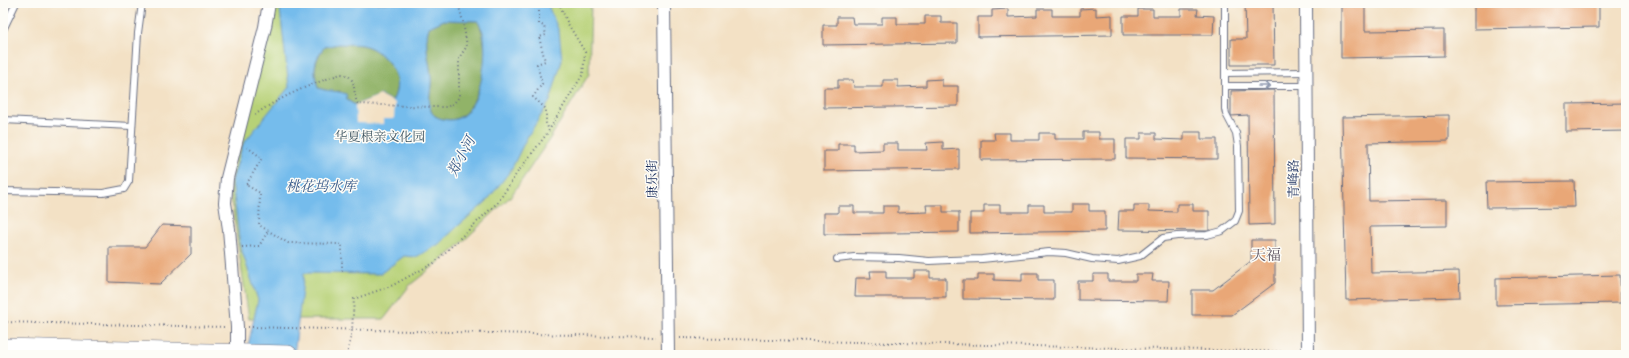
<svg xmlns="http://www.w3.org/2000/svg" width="1629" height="358" font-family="'Gentium Book Plus','Noto Serif SC',serif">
<rect width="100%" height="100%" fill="#fdfcf7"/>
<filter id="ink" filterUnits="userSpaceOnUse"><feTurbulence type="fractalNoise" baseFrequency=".025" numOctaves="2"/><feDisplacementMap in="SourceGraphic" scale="8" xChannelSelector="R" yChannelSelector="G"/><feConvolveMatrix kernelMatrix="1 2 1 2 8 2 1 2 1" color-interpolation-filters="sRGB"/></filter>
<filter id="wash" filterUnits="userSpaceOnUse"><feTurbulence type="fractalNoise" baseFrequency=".012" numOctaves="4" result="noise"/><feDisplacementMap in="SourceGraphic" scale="16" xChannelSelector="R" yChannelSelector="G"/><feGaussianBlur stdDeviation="0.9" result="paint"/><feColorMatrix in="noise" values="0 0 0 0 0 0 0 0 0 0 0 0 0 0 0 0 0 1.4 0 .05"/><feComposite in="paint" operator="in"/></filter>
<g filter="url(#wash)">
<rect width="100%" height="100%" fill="#f3e1c5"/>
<polygon fill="#b7d177" stroke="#69806a" points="274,3 591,3 589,74 549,140 511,196 454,250 410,285 384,319 249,319 229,185"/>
<g fill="#91b368" stroke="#567163">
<path d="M 444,20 L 478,21 C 490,49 486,83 469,108 C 463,117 454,122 443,119 C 438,118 433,116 431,111 C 427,100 432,89 431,78 C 430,59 423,47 429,27 Z"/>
<path d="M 338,44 C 346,44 355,44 363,45 C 386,51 406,79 392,101 L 355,105 L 347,100 L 340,91 L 332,92 L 318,88 C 313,71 314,62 324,47 Z"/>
</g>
<path fill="#75bcec" stroke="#4876a5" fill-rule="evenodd" d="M 281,3 L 549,3 L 549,8 L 559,31 L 562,60 L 550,101 L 526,139 L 511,170 L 486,202 L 458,226 L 439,244 L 416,257 L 404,256 L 380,274 L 304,273 L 294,355 L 246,355 L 258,300 L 240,245 L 232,181 L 243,144 L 289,87 L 280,9 ZM 444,20 L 478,21 C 479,25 482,28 483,32 C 489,56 480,129 443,119 C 438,118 433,116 431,111 C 427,100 432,89 431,78 C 430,60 423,46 429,27 ZM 338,44 C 346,44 355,44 363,45 C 386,51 406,79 392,101 L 380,95 L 355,105 L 347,100 L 346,94 C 337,90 327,92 318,88 C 313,70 313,62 324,47 Z"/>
<polygon fill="#f3e1c5" points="380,95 395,103 394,119 383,119 383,124 356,123 355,105"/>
<g id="blocks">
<g fill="#e9a777">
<polygon points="1245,3 1273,3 1274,65 1231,65 1231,39 1246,39"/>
<polygon points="1341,3 1365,3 1365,31 1444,30 1444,56 1341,58"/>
<polygon points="1474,3 1599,3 1599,27 1474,29"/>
<polygon points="1096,8 1096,16 1112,15 1112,35 978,37 978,17 992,17 992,10 1008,9 1008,17 1037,16 1037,9 1052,9 1052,16 1080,16 1080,9"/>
<polygon points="1138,9 1153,9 1153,16 1181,16 1181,9 1198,9 1197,15 1214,16 1213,35 1123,35 1123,16 1138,16"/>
<polygon points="925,16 941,16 941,23 957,23 957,43 823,45 823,25 837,25 837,17 852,17 853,24 882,24 882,17 897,17 897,24 925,24"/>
<polygon points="942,79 942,86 958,86 958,106 824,108 824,88 838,88 838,80 853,80 854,87 883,87 883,80 898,80 898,87 926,86 926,80"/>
<polygon points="1274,90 1275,224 1249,225 1248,115 1231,116 1231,91"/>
<polygon points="1626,103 1626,131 1566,132 1566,104"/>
<polygon points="1449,115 1449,141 1368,143 1369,201 1447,200 1447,226 1370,227 1371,273 1459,271 1460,297 1346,300 1342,117"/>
<polygon points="1083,132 1099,132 1099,139 1115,139 1115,159 981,160 981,140 995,140 994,133 1010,133 1010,140 1039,140 1039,133 1055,133 1055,139 1083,139"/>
<polygon points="1184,132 1201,132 1201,139 1217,139 1217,159 1126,158 1126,139 1141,139 1141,133 1156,133 1156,139 1184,140"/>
<polygon points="943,142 943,150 959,149 959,169 824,171 824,151 838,151 838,144 854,144 854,151 883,150 883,143 898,143 898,150 927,150 926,143"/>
<polygon points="1574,181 1575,207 1487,208 1486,182"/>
<polygon points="1072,204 1089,204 1089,211 1105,211 1105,231 970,233 970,213 984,213 984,205 1000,205 1000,212 1029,212 1029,205 1044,205 1044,212 1072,212"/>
<polygon points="1177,204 1193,204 1193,211 1209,211 1209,231 1118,230 1119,211 1134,211 1134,205 1149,205 1149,211 1177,212"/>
<polygon points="926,205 943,205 943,212 959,212 959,232 824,234 824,213 838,213 838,206 854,206 854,213 883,213 883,206 898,206 898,213 927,212"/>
<polygon points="162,225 191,226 191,254 160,284 109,282 109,247 145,247"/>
<polygon points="1251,240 1275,240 1275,283 1232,315 1192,315 1192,290 1213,290 1251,261"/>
<polygon points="870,271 886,271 886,278 914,278 914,271 930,271 930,278 946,278 946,297 855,297 856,278 871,278"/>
<polygon points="1022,273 1038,273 1038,280 1054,280 1054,300 963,299 963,280 978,280 978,274 994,274 994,280 1022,281"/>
<polygon points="1093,274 1108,274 1108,281 1136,281 1136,274 1153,274 1152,281 1169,281 1168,301 1078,300 1078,281 1093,281"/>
<polygon points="1620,275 1621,303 1496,305 1496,278"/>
</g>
</g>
</g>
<g filter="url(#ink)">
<use href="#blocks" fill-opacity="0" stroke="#676d82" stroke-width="1"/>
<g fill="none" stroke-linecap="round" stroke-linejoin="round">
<g stroke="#676d82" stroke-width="8">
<g id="service">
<polyline points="3,30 16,3"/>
<polyline points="1225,73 1306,72"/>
<polyline points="1225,86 1306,86"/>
<polyline points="3,120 132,126"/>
<polyline points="3,191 103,193 124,189 129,181 138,33 142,3"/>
<polyline points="837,259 854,257 899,258 929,261 950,260 982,259 1049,252 1066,253 1092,259 1118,261 1140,256 1163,238 1177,236 1207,235 1222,231 1235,221 1239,211 1238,146 1236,133 1226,114 1225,109 1225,7 1224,3"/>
</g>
</g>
<g stroke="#676d82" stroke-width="14">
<g id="minor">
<polyline points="664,3 668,355"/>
<polyline points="1306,3 1308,355"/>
<polyline points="237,353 237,327 229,229 225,203 227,178 265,27 269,3"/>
</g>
</g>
<g stroke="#676d82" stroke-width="20">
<polyline id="primary" points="3,348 288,355"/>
</g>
<g stroke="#676d82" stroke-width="2" stroke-dasharray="1 3" stroke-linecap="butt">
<polyline points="539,3 539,24 544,26 546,35 539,37 545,61 537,64 542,84 533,97 546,109 546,123 549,130"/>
<path d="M 255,115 C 275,99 316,82 341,74 C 359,76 351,92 358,104 L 432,107 L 447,107 L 454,103 L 459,97 L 459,58 L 467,46 L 463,22 L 458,3"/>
<polyline points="247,147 262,158 246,185 260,193 259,225 288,243 342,244 342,273"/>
<polyline points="242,247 259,246 268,231"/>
<polyline points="3,322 226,327"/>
<polyline points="248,327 656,337"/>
<polyline points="680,338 1295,352"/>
<polyline points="1320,353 1415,355"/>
<polyline points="347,355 352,330 354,299 391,286 434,263 498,202 517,173 546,135 583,74 585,52 568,24 559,3"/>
</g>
<use href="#service" stroke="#fff" stroke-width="6"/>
<use href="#minor" stroke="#fff" stroke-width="12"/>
<use href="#primary" stroke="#fff" stroke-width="19"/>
</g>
<defs><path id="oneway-shaft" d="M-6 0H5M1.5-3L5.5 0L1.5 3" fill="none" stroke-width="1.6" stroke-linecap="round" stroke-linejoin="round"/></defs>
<use stroke="#8d97ae" href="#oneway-shaft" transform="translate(1264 86)"/>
</g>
<g text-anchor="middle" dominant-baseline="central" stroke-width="3" stroke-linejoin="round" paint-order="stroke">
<g font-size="13" fill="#425864" stroke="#fdfcf7">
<text x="380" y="136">华夏根亲文化园</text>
</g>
<g font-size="13" fill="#1b2f5e" stroke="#fdfcf7">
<text transform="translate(652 179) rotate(-91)">康乐街</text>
<text transform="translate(1293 179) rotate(-90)">青峰路</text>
</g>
<g font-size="14" font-style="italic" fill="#365989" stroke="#fdfcf7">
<text transform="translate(461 156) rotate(-62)">郑小河</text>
<text x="321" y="186">桃花坞水库</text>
</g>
<g font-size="15" fill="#635967" stroke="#fdfcf7">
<text x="1266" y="254">天福</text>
</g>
</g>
<rect width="1629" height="358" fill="none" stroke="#fdfcf7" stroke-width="16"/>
</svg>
